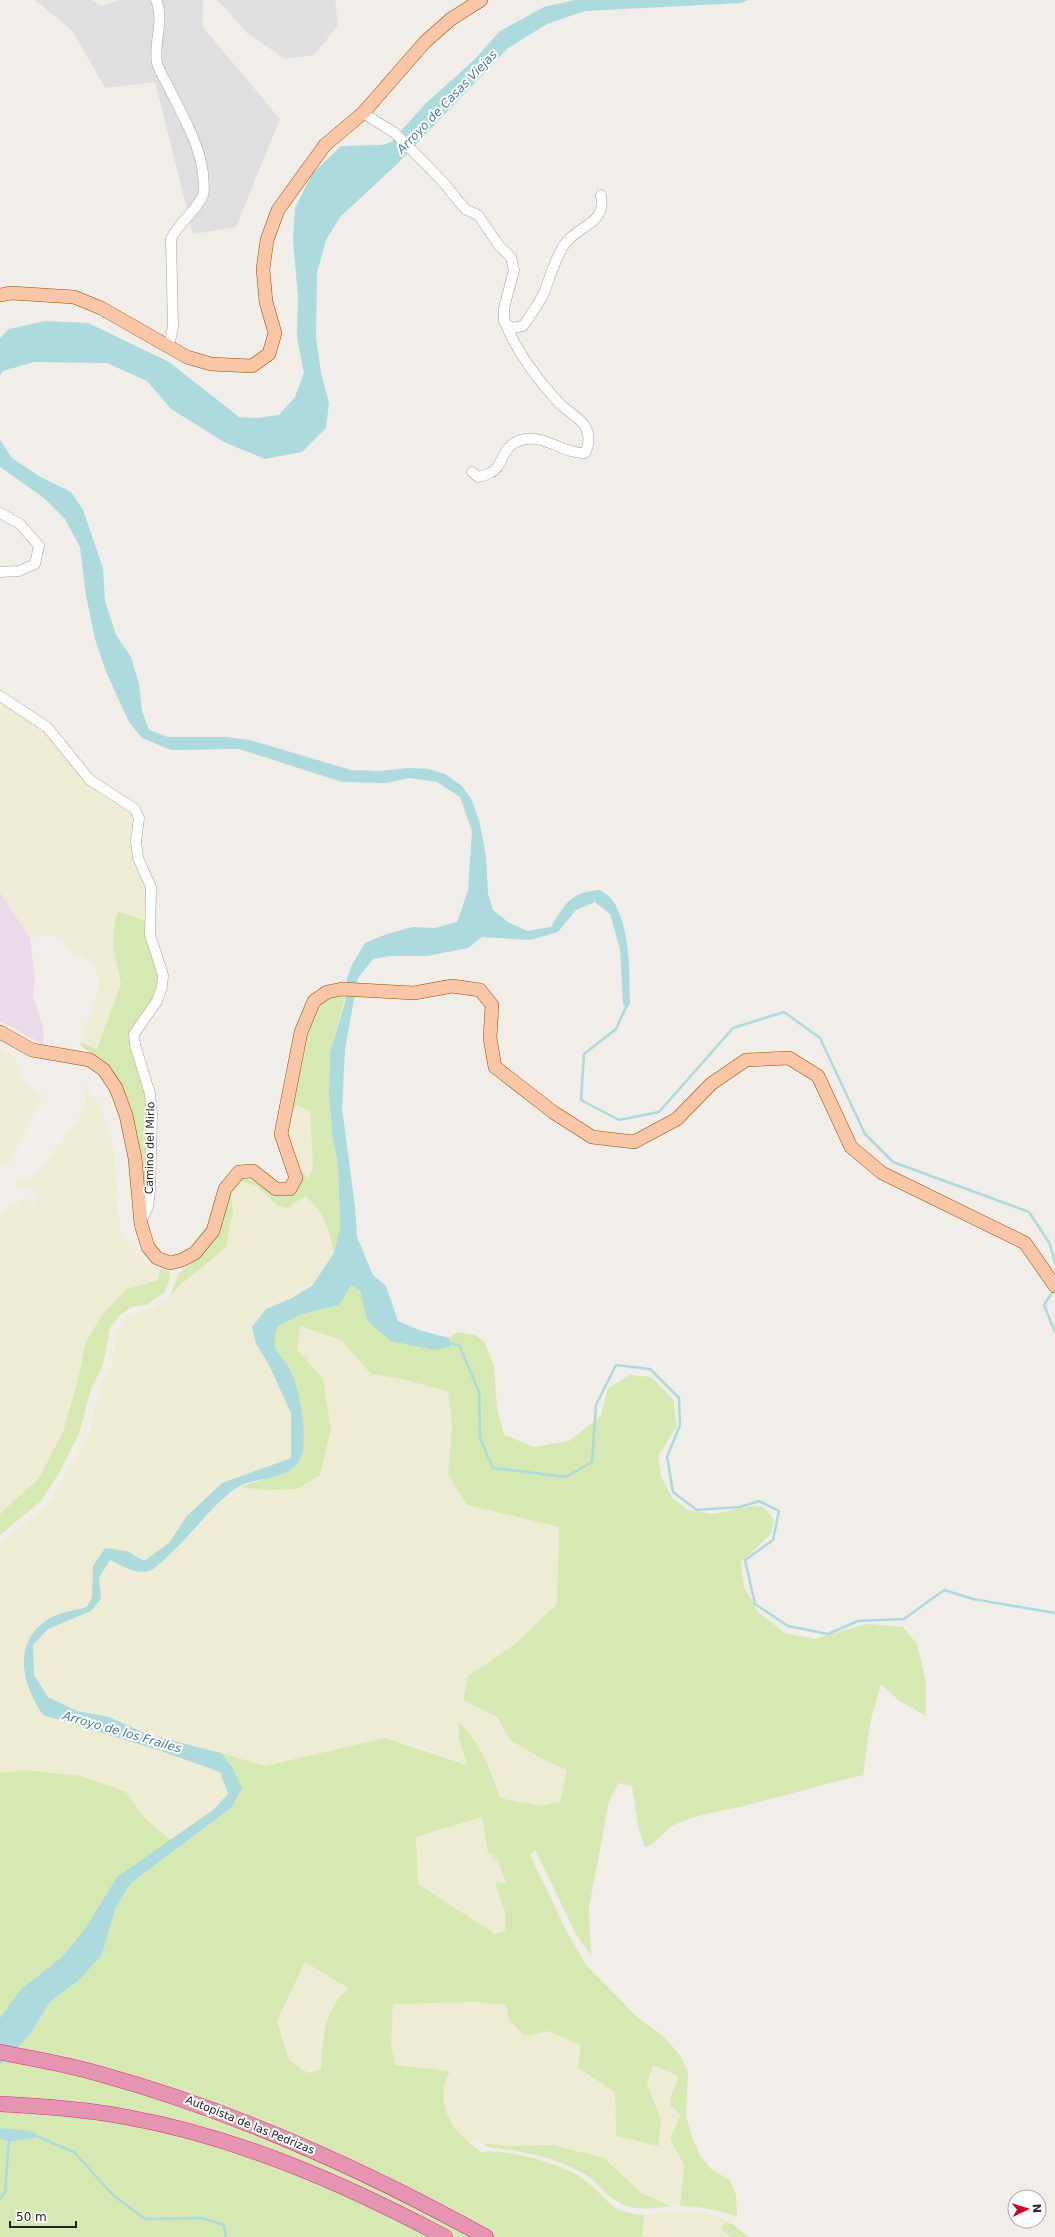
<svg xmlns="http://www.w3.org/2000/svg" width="1055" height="2237" font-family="'DejaVu Sans',sans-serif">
<rect width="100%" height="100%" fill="#f1ede9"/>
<g fill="#e0dfdf">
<polygon points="35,0 92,0 102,6 119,0 203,0 202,26 280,119 236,227 193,234 155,82 105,88 72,30"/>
<polygon points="218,0 335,0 338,25 314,55 285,59 247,33"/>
</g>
<polygon fill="#eadbea" points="0,892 30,937 35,980 33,996 43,1026 44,1045 0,1021"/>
<g fill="#efecd6">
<polygon points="0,705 10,707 33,722 50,737 87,782 133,813 134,823 131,847 135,863 146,885 146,921 113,946 121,984 97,1049 80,1042 96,998 99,979 94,965 69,949 64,939 54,935 30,937 0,892"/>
<polygon points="0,1047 15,1058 23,1081 43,1096 10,1163 0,1166"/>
<polygon points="83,1085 96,1100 112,1137 120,1229 130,1247 146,1262 161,1268 158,1280 127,1289 86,1341 77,1383 63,1432 39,1478 0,1514 0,1214 5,1208 25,1198 34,1203 38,1195 32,1188 15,1184 37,1173 77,1122 85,1100"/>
<polygon points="298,1105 310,1112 313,1168 307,1179 294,1162 287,1132 290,1112"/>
<polygon points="241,1181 257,1186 276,1205 305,1196 319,1208 329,1229 334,1253 312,1286 292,1298 266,1309 256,1344 268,1363 291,1413 291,1458 270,1464 187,1516 169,1543 144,1561 127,1551 93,1566 92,1597 87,1607 52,1617 34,1632 23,1675 43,1715 158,1750 220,1772 228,1794 213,1810 171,1840 146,1820 126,1792 81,1776 25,1770 0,1773 0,1543 43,1508 52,1497 75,1459 89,1432 97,1398 111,1364 116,1334 123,1320 133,1313 166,1302 178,1287 233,1211 231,1193"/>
<polygon points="299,1326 341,1340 371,1374 403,1379 448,1392 452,1425 448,1474 467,1505 559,1527 557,1604 515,1644 468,1676 510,1740 546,1761 567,1770 560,1802 540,1806 500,1798 492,1771 473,1736 459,1723 457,1731 468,1765 427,1749 385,1738 265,1766 147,1734 109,1717 77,1711 48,1697 34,1675 33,1645 48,1629 67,1620 101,1599 99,1578 110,1560 138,1572 186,1540 214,1508 239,1487 266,1490 297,1489 323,1379 297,1349"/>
<polygon points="482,1817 488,1852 498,1860 506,1883 496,1882 505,1912 505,1931 495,1934 418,1884 416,1837"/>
<polygon points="305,1962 348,1988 322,2035 321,2069 308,2073 289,2060 277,2021"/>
<polygon points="474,2002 506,2005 525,2036 547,2031 581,2045 578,2068 615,2092 616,2136 661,2120 647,2084 653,2065 678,2076 677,2084 670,2094 682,2115 670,2139 684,2165 680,2206 671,2206 641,2193 604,2158 466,2141 446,2116 444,2088 419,2067 395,2065 391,2043 393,2004"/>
<polygon points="673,2212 701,2212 720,2217 733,2224 723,2223 721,2229 731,2237 649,2237 642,2235 644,2215"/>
</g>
<g fill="#d6e9b2" fill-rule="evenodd">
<path d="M 119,912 L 146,921 C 150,937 163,972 158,987 C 154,1001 145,1013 136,1024 C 145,1080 156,1149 143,1205 L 138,1152 L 95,1056 L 82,1047 L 80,1042 L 97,1049 L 121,984 L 113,946 L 115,919 Z"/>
<path d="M 346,994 L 330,1052 L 329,1095 L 332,1132 L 338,1165 L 340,1227 L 334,1253 C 328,1227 326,1214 305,1196 L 287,1208 L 276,1205 L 257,1186 L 241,1181 L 231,1193 L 233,1211 L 226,1247 L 178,1287 L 170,1296 L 179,1273 L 196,1260 L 229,1189 L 239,1178 C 257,1179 267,1190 282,1197 L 291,1194 L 294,1162 L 308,1178 L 313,1168 L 310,1112 L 298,1105 L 290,1112 L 295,1074 L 312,1016 L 327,997 Z"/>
<polygon points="161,1268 170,1272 169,1281 164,1293 146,1305 131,1307 119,1316 110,1328 103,1365 91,1389 79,1434 59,1473 41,1501 0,1535 0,1514 39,1478 63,1432 77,1383 86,1341 104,1313 127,1289 158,1280"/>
<path d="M 351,1286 L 360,1290 L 367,1321 L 449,1347 L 449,1338 L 457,1332 L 475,1335 L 484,1341 L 494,1366 L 497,1409 L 504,1435 L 534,1447 L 569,1441 L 601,1416 L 608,1388 L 630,1375 L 651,1377 L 673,1399 L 677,1426 L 658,1456 L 661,1476 L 672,1498 L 688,1510 L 712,1514 L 754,1506 L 763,1507 L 774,1519 L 771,1534 L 741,1562 L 744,1587 L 758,1612 L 785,1633 L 814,1639 L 867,1624 L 903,1627 L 917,1644 L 926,1682 L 926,1716 L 898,1700 L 881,1684 L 870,1723 L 863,1775 C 825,1783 789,1795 751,1804 C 726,1811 698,1813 674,1825 C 663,1831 658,1843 645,1847 L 639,1830 L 632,1786 L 618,1783 L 609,1801 L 589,1907 L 591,1955 L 576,1934 L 535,1850 L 530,1855 L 568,1934 L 586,1965 L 637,2017 L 663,2036 L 680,2055 L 688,2072 L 686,2116 L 692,2137 L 700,2156 L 712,2170 L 730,2180 L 736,2195 L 737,2217 C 718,2209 701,2207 680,2206 L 684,2165 L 670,2139 L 681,2115 L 670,2105 C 670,2091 677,2089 678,2076 L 653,2065 L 647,2084 L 661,2120 L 658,2146 L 616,2136 L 615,2092 L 578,2068 L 581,2045 L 547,2031 L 525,2036 L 509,2020 L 506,2005 L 474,2002 L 393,2004 L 391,2043 L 395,2065 L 450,2071 C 448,2076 444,2083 444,2088 C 440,2117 460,2137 481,2152 C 508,2149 560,2163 583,2179 C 609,2197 607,2213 644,2215 L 642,2235 L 649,2237 L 0,2237 L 0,2139 L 9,2142 L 39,2137 L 0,2128 L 0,2065 L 28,2037 L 50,2002 L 78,1981 L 102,1955 L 115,1909 L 131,1883 L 231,1808 L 232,1767 L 221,1753 L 265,1766 L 385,1738 L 467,1765 L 458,1735 L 459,1722 C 480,1743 491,1769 500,1798 L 540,1806 L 560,1802 L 567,1770 L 546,1761 L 510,1740 L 497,1717 L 463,1700 L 468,1676 L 515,1644 L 557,1604 L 559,1527 L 467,1505 L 448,1474 L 452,1425 L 448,1392 L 403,1379 L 371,1374 L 341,1340 L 300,1326 L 297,1349 L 323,1379 L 331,1428 L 320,1475 L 297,1489 L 266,1490 L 239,1487 L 264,1479 L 300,1459 L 291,1371 L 277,1354 L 273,1342 L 277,1327 L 302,1314 L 339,1305 ZM 482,1817 L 488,1852 L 498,1860 L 506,1883 L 495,1882 L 505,1912 L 505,1931 L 495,1934 L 418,1884 L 416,1837 ZM 305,1962 L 348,1988 C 324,2012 322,2036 321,2069 L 308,2073 L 289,2060 L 277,2021 Z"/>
<polygon points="25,1770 81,1776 126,1792 146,1820 171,1840 117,1877 84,1930 62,1957 21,1989 0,2018 0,1773"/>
<path d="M 482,2143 L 506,2146 L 552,2145 L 604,2158 L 641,2193 L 671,2206 C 643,2210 626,2212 604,2191 C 597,2185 591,2177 583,2173 C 552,2156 521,2151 487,2147 Z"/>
<polygon points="723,2223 733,2224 748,2237 731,2237 721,2229"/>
</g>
<g fill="#acdadd">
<polygon points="575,0 748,0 741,3 585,11 547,24 508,48 396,165 340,217 326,240 317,273 316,338 321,373 329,403 326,428 302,452 265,459 224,442 171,409 147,381 107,363 34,362 3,371 0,376 0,338 9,329 45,321 88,323 169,362 239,417 257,418 279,415 295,397 304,373 297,338 298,297 293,240 295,208 312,174 341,146 382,145 391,142 425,104 474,60 500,31 544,7"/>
<path d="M 0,440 L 12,458 L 39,476 L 71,492 L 83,510 L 103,568 L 105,601 L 116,635 L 131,657 L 139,684 L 142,711 L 149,730 L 168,737 L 226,737 L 250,740 L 351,770 L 379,771 L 409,768 L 428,769 L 445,774 L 461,785 L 472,800 L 480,824 L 486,856 L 488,894 L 493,910 L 508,922 L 527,931 L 551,927 C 566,903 570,892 600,890 C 604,893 611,897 614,902 C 631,933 629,970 630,1004 L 627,1007 L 623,1005 L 620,949 L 610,914 L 595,902 L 576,910 L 558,932 L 530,940 L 482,937 L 468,948 L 427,956 L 390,956 L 373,959 L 358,978 L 345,1049 L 342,1108 L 355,1207 L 357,1237 L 373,1275 L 386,1286 L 398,1321 L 419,1330 L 449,1338 L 450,1347 L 434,1350 L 391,1341 L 367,1321 L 360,1290 L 351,1286 L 339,1305 L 302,1314 L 277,1327 C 269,1358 282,1350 291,1372 C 300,1391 309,1439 300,1459 C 290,1481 256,1476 238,1487 C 211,1505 193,1534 169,1555 C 164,1559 158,1566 153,1569 C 139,1577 123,1566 110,1560 L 99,1578 L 101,1599 L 91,1611 L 48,1629 L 33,1645 L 34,1675 L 48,1697 L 77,1711 L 109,1717 L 147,1734 L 221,1753 L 232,1767 L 242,1788 L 231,1808 L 131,1883 L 115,1909 L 102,1955 L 78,1981 L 50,2002 L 28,2037 L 0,2065 L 0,2018 L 21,1989 L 62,1957 L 84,1930 L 117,1877 L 213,1810 L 228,1794 L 220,1772 L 158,1750 L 43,1715 C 21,1683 11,1640 52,1617 C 62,1612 76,1610 87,1607 L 92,1597 L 93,1566 L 105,1548 L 127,1551 L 144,1561 L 169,1543 L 187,1516 L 222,1483 L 291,1458 L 291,1413 L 268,1363 L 256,1344 L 252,1327 L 266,1309 L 292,1298 L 312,1286 L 334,1253 L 340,1227 L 338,1165 L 332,1132 L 329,1095 L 330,1052 L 345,1003 L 347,978 L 352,965 L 365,943 L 387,934 L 413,927 L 435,928 L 457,922 L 468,891 L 472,831 L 460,797 L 437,782 L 410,778 L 386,783 L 342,782 L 239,749 L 171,750 L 142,738 L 129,722 L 107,674 L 95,639 L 86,595 L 80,547 L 65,519 L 44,498 L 0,467 Z"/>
<polygon points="0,2128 30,2131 40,2137 9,2142 0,2139"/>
</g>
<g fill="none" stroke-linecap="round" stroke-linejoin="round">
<g stroke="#acdadd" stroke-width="2.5">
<polyline points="627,1005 616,1029 584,1054 581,1100 619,1120 659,1112 733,1028 784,1012 820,1038 865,1134 893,1162 1029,1212 1050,1244 1055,1263"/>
<polyline points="1054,1290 1044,1305 1055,1332"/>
<polyline points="447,1343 459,1345 479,1392 480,1438 493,1468 566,1477 592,1462 596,1405 616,1365 650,1369 679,1398 680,1425 667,1457 673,1492 697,1510 740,1507 759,1501 779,1511 773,1540 745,1560 755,1604 788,1626 828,1634 858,1621 904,1619 944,1590 973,1599 1055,1613"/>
<polyline points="38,2137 74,2152 113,2195 145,2219 202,2218 224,2225 226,2237"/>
<polyline points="0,2199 5,2192 9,2140"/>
</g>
<g stroke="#a3a3a3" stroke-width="11">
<g id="minor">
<path d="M 156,0 C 165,22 153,42 157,63 C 159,72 166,81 169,88 C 183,116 199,143 203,173 C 203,180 205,188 203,195 C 196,212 179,222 171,239 L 173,326 L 169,347"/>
<path d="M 363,113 L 395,133 L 444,183 L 465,209 L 478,215 L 500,247 L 511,257 L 514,270 L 504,308 L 504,322 L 512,328 L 523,326 C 530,316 538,305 544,293 C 550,277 555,259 564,245 C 577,225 607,225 601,195"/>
<path d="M 472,472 L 478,477 C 482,476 487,475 490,473 C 506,466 499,443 526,439 C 547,436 564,454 585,453 C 589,445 590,435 585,426 C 580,418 567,411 560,404 C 538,380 516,351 505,322"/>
<polyline points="0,513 20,524 39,546 35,564 19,571 0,572"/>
<polyline points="0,696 47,727 90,780 135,809 139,818 136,841 138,858 151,887 150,935 163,975 162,987 157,1001 134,1034 135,1045 150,1094 152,1115 150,1190 148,1207 141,1222"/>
</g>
</g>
<g stroke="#994e06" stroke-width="14">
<g id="major">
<polyline points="0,295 11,293 74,297 101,308 187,357 211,364 252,366 269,354 275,333 266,302 263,269 267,240 278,210 325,145 363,113 425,42 451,19 481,0"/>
<polyline points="0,1032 32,1050 90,1060 104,1070 116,1088 126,1115 135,1158 141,1224 148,1247 157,1258 170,1263 182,1260 195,1253 213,1231 225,1189 239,1172 253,1171 276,1189 290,1189 296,1178 281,1134 301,1032 314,1001 327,992 342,989 414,993 452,986 480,990 492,1005 490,1038 495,1067 553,1112 592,1137 634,1142 677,1119 711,1084 746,1060 789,1058 818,1076 851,1147 882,1173 1025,1243 1055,1286"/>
</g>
</g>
<g stroke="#d53086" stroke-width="16">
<g id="highway">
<path d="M 0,2052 C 34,2059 67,2064 100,2074 C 235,2111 363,2169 486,2237"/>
<path d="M 0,2104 C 42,2106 84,2109 126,2117 C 238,2137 345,2184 445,2237"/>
</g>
</g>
<use href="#minor" stroke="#fff" stroke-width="10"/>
<use href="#major" stroke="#f9c7a7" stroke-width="13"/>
<use href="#highway" stroke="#e595b2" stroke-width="15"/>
</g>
<g text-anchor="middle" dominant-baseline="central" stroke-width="4" stroke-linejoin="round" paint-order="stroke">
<g font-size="11" fill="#222" stroke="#fff">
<text transform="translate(150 1148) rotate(-89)">Camino del Mirlo</text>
<text transform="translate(250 2125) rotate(22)">Autopista de las Pedrizas</text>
</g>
<g font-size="12" font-style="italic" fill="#477d97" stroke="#fff">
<text transform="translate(447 102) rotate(-46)">Arroyo de Casas Viejas</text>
<text transform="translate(122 1732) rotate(16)">Arroyo de los Frailes</text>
</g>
</g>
<g transform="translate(1027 2209) rotate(86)"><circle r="19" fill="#ffffff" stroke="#a7a7a7"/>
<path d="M0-3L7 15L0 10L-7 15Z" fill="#cb082b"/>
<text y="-6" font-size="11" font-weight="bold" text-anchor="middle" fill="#222222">N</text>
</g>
<path d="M10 2221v6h66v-6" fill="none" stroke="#222222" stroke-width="2"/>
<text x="16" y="2221" font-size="12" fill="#222222" stroke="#ffffff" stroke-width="3" paint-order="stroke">50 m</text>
</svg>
